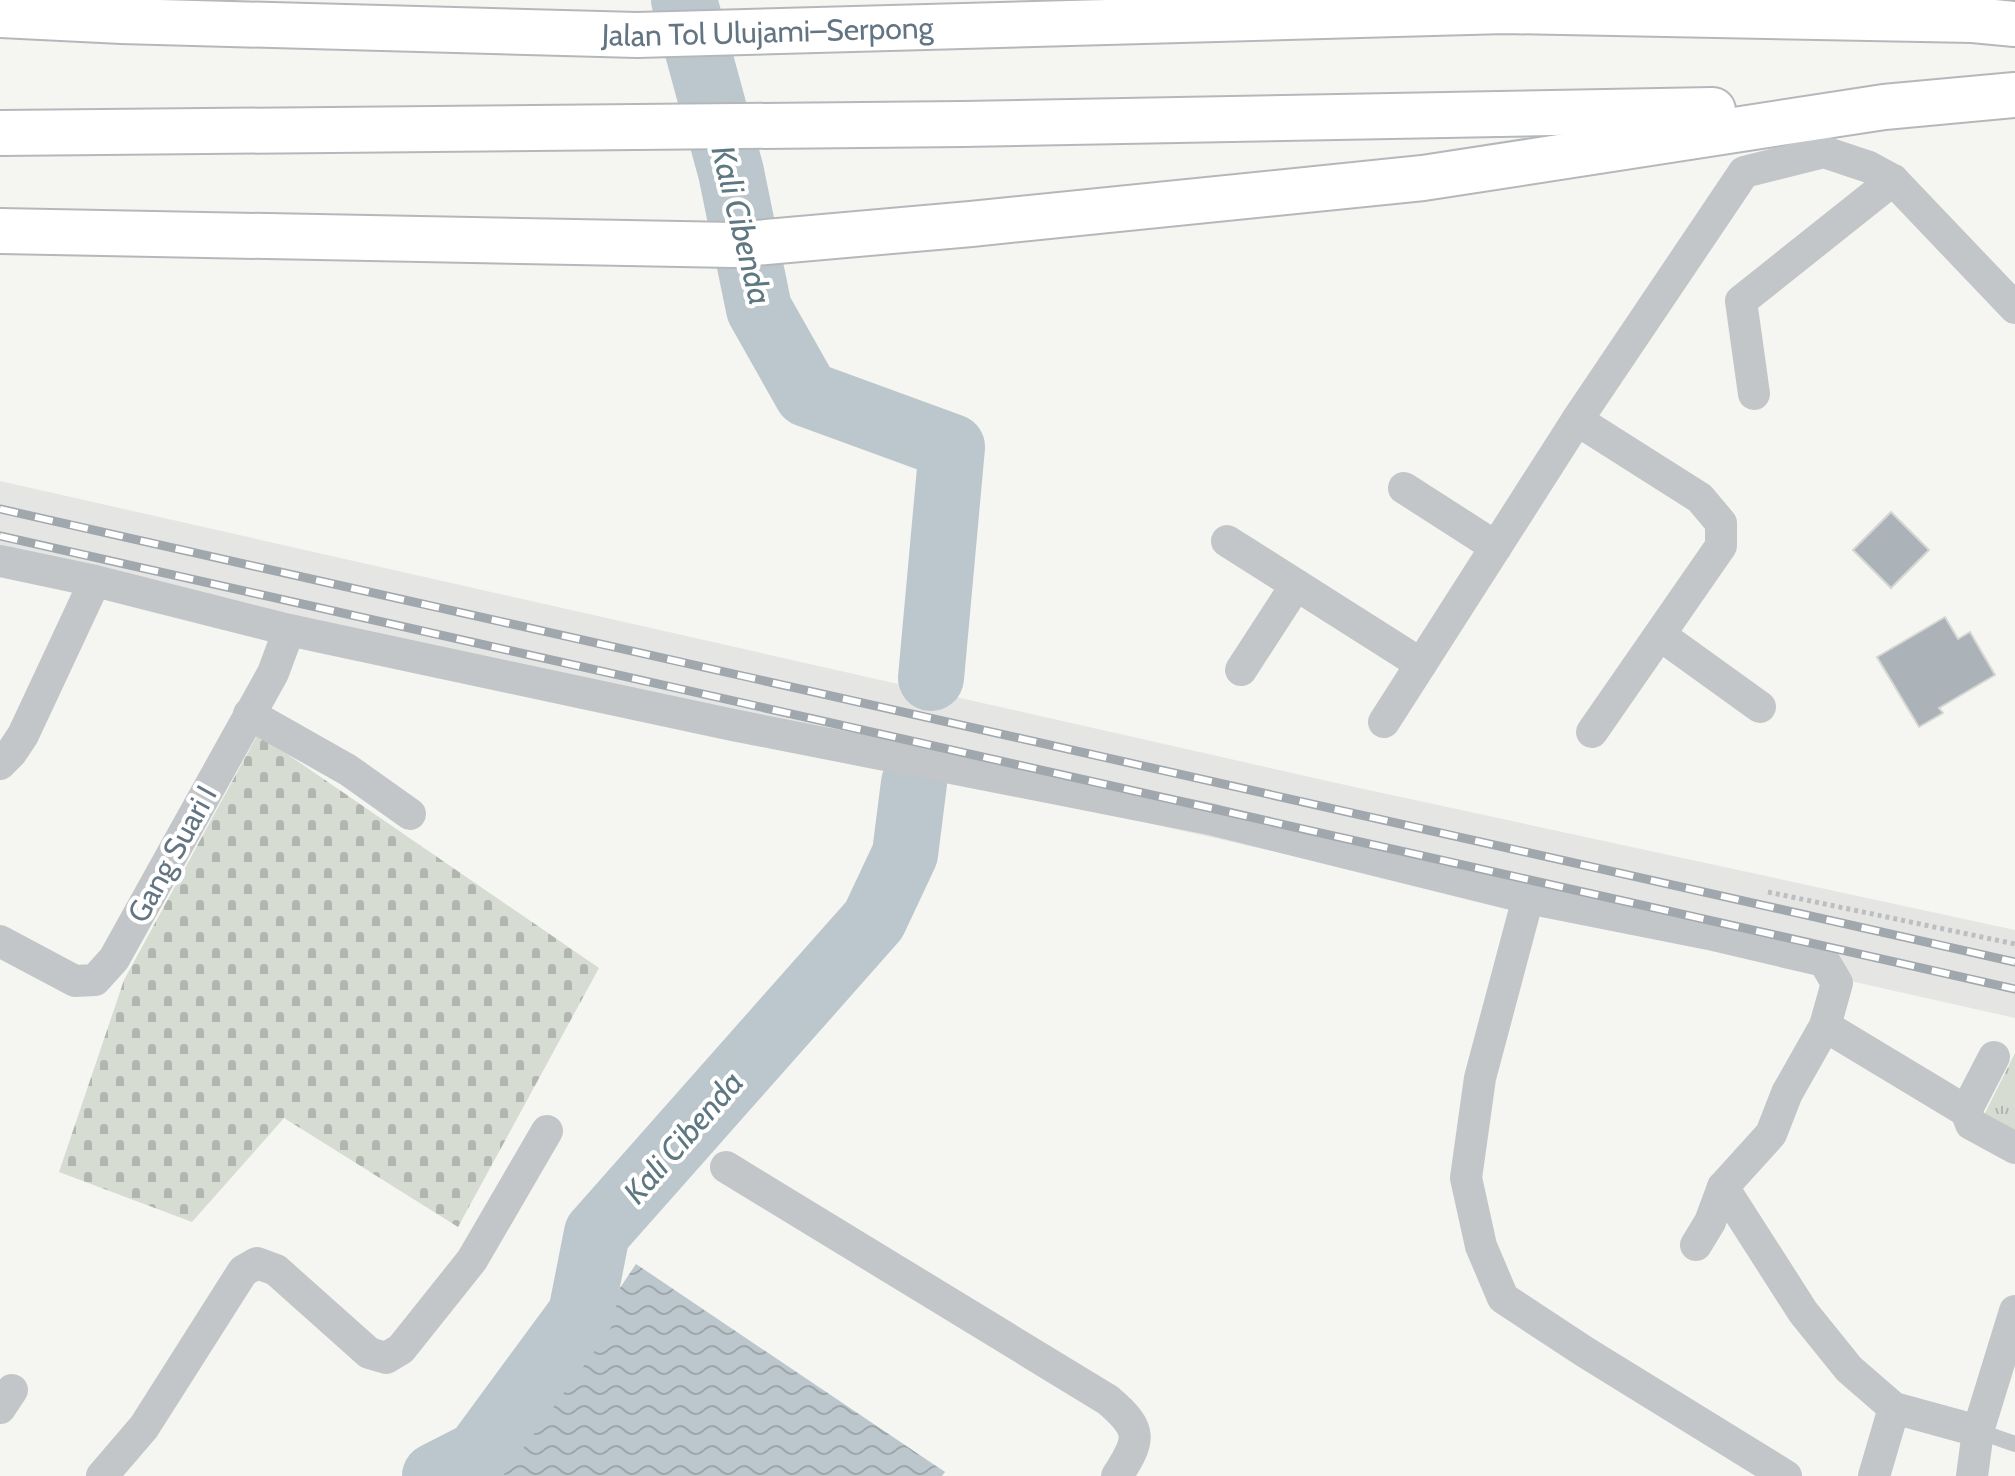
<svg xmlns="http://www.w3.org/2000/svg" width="2015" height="1476" font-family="Cabin,sans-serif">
<defs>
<pattern id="grass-tufts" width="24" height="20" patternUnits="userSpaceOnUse" patternTransform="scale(2)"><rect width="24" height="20" fill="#d6dcd2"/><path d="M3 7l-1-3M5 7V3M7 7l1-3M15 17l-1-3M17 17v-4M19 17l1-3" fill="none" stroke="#b1b7b0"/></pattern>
<pattern id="cemetery-stones" width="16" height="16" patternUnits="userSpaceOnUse" patternTransform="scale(2)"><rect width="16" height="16" fill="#d6dcd2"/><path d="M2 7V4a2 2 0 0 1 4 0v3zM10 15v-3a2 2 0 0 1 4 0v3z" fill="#b1b7b0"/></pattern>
<pattern id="water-waves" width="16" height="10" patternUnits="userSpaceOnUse" patternTransform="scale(2)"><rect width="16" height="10" fill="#bbc7cc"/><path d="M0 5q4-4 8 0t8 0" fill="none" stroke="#9ca6ab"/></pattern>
</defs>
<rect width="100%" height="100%" fill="#f5f5f1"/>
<polygon fill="#e5e6e4" points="0,481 1350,786 2015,930 2015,1018 0,565"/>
<polygon fill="url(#grass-tufts)" points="2015,1053 2015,1133 1984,1115"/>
<polygon fill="url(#cemetery-stones)" points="258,734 599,968 458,1227 284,1118 192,1222 59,1172 124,980"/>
<polygon fill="url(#water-waves)" points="636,1264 945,1472 942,1476 494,1476"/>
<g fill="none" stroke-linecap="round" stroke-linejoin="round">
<g stroke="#bbc7cc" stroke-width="66">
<polyline points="684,0 731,172 759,309 807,394 952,447 931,678"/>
<polyline points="435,1476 478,1454 581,1314 597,1233 874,920 905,854 914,783"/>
</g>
</g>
<g fill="#abb3b8" stroke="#d6d6d3" stroke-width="2">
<polygon points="1891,512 1929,550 1891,588 1853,550"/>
<polygon points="1945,617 1958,639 1970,632 1995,675 1939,708 1943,713 1919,727 1877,657"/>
</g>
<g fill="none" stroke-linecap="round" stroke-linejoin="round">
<g stroke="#b5b8bb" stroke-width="48">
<g id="highway">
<path id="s1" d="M 0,15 L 122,21 L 637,35 L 1505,11 L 1973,20 L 2015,24"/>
<polyline points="0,133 963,124 1713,110"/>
<polyline points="0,231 733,245 971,224 1423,178 1884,107 2015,95"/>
</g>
</g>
<polyline stroke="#bcbec0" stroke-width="5" stroke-dasharray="4 4" stroke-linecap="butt" points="1768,892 2015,944"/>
<polyline stroke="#c2c6c9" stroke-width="16" points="1978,1431 2015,1444"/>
<g stroke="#c2c6c9" stroke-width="32">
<polyline points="1754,394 1741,301 1893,180"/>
<polyline points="1577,420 1700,498 1721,523 1721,546 1592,732"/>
<polyline points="1404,488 1496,547"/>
<polyline points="1227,541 1421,664"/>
<polyline points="0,561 95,581 289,630 733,725 1210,819 1528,898 1709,934 1824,961 1837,983 1825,1026 1787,1093 1771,1134 1723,1187 1710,1222 1696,1245"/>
<polyline points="1660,635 1760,707"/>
<polyline points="1241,670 1296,585"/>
<polyline points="249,714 348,770 410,814"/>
<polyline points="1384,722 1577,420 1744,172 1824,152 1869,167 1893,180 2015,308"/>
<polyline points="0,764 11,753 23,735 95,581"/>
<polyline points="1528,898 1480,1078 1466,1178 1481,1246 1503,1298 1585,1352 1786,1476"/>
<polyline points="0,941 75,981 95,980 114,959 273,673 289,630"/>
<polyline points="1825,1026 1966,1111 1971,1124 2015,1148"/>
<polyline points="1966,1111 1994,1057"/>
<path d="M 726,1167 L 1108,1400 C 1143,1430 1141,1439 1117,1476"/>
<polyline points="1723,1187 1803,1312 1849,1369 1894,1408 1978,1431"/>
<polyline points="0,1408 12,1390"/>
<polyline points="102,1476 144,1427 243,1271 257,1263 276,1270 369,1353 386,1358 401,1349 472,1260 547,1131"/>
<polyline points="1874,1476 1894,1408"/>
<polyline points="1972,1476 1978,1431 2015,1311"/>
</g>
<use href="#highway" stroke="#fff" stroke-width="44"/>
<g stroke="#a0a7ad" stroke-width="9">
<g id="rail">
<polyline points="0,509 2015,962"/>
<polyline points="0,536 2015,989"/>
</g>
</g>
<use href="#rail" stroke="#fff" stroke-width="6" stroke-dasharray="18" stroke-linecap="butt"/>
</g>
<g text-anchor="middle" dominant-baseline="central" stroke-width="8" stroke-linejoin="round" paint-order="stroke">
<g font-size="30" fill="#637583" stroke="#fff">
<text stroke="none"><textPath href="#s1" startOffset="768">Jalan Tol Ulujami–Serpong</textPath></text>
<text transform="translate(172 854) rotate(-61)">Gang Suari I</text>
</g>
<g font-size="32" font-style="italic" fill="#5e7780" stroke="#fff">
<text transform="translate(742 225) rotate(76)">Kali Cibenda</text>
<text transform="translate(683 1137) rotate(-49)">Kali Cibenda</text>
</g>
</g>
</svg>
